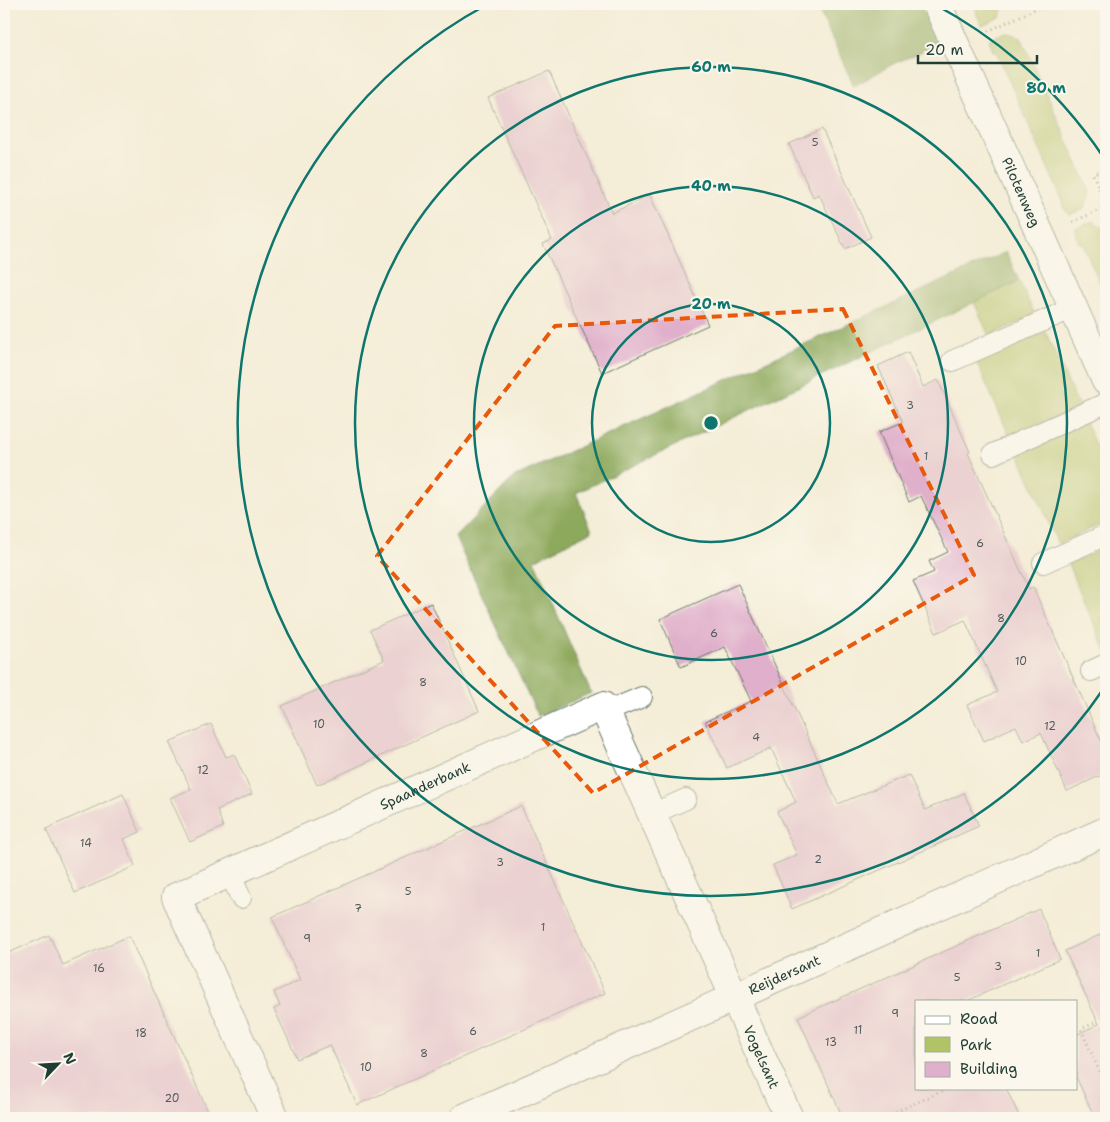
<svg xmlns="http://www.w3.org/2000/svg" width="1110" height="1122" font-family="'Shantell Sans',sans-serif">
<rect width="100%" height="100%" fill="#fbf7ec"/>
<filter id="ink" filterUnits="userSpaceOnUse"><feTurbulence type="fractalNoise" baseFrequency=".02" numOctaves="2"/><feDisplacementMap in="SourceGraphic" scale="10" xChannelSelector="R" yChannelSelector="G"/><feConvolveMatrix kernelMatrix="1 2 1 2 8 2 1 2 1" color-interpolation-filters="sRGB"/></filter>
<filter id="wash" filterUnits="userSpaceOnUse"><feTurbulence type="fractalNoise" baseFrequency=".0096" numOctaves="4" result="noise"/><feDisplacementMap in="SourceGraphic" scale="20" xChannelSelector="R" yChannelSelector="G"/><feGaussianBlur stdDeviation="1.12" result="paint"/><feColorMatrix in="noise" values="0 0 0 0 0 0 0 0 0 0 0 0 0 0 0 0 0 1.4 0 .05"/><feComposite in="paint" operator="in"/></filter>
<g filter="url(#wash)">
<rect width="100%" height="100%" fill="#f4edd7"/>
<g fill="#b2c366" stroke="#68804d">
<polygon points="974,4 1005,4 1000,17 982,25 976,13 977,12"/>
<polygon points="1006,32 1021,37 1090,192 1084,209 1069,215 1062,205 1064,204 996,51 993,51 989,39"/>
<polygon points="1093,221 1106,230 1106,297 1082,242 1079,243 1074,229"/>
<polygon points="1019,281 1035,315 989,336 974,302"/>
<polygon points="1045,331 1079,407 1010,437 976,361"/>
<polygon points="1085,422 1106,469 1106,522 1058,544 1018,452"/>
<polygon points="1106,547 1106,652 1068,564"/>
</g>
<g fill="#8da95b" stroke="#567348">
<polygon points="816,4 920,4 938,44 893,64 854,86"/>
<polygon points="1006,252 1019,281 576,493 592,531 534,560 591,693 538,716 455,537 514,477"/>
</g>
<g id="blocks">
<g fill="#e0afcb">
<polygon points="549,71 612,213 650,195 708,325 602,373 543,244 552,240 488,98"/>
<polygon points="822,129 871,237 845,249 819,194 813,197 789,144"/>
<polygon points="908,352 923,387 938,380 970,452 968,453 1029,589 1033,587 1106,752 1106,773 1067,791 1041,733 1023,741 1016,726 984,741 967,705 997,692 965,620 936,633 913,581 934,572 929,561 948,552 921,496 909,502 879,432 903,422 878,366"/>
<polygon points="738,584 838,804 909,775 925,810 964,793 979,826 792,909 773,865 797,855 777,812 796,802 771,748 727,768 706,723 706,721 751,701 725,647 681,667 660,619"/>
<polygon points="431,603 479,711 317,785 282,706 384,660 370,630"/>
<polygon points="211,724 226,757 234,754 252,794 217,810 223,827 190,842 170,798 191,789 169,742"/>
<polygon points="123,794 140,832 124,839 135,866 75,893 46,829"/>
<polygon points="521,806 605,993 357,1105 330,1045 297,1059 290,1043 274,1009 280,1006 274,992 300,980 272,917"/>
<polygon points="1039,909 1060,959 967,1001 916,1001 916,1088 1006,1088 1020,1118 843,1118 798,1017"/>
<polygon points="1106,932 1106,1118 1095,1118 1076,1077 1076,1035 1099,1024 1065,951"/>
<polygon points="49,935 63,965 129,936 211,1118 4,1118 4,955"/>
</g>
</g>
</g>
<g filter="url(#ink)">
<use href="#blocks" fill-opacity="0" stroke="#6a7b6d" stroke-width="1"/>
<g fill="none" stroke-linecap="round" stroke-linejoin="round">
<g stroke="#6a7b6d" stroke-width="22">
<g id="service">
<polyline points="952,361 1073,308"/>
<polyline points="993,454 1106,403"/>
<polyline points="1043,563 1106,535"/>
<polyline points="1091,671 1106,664"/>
<polyline points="606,712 642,697"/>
<polyline points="652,814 686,799"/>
<polyline points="229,872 241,898"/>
</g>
</g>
<g stroke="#6a7b6d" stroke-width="30">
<g id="minor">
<path id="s1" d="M 275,1118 L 176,897 L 603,706 L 789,1118"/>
<path id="s2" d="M 464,1118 L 1106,831"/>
</g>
</g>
<g stroke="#6a7b6d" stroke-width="30">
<g id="tertiary">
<path id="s3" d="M 937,4 L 1106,381"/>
</g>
</g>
<g stroke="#6a7b6d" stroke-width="3" stroke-dasharray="1 4" stroke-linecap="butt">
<polyline points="988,31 1046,4"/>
<polyline points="1106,168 1093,174 1106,204"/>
<polyline points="1073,222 1106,207"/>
<polyline points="1094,1023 1081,1029 1106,1087"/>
<polyline points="882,1118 949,1088"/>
</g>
<use href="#service" stroke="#fff" stroke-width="20"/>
<use href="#minor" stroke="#fff" stroke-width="28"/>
<use href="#tertiary" stroke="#fff" stroke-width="28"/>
</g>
</g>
<path d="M0 0H1110V1122H0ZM 843,309 L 974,575 L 593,793 L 377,556 L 555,326 Z" fill="#f4edd7" fill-opacity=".55" fill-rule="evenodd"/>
<path fill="none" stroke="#e8590c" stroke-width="4" stroke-dasharray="10 6" stroke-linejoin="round" d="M 843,309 L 974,575 L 593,793 L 377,556 L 555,326 Z"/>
<g fill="none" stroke="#0f766e" stroke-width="2.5">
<circle cx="711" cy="423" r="119"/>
<circle cx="711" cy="423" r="237"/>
<circle cx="711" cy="423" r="356"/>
<path d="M1104 688A474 474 0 1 1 488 4M934 4A474 474 0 0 1 1104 158"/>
</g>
<g text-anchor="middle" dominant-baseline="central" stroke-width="4" stroke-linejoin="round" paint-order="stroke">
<g font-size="11" fill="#4f5a5a">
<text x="815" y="142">5</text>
<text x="910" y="405">3</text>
<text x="926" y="456">1</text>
<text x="980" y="543">6</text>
<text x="1001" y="618">8</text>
<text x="714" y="633">6</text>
<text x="1021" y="661">10</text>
<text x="423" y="682">8</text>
<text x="319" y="724">10</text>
<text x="1050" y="726">12</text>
<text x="756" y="737">4</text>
<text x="203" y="770">12</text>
<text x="86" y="843">14</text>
<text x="818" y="859">2</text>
<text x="500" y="862">3</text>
<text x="408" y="891">5</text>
<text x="358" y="908">7</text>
<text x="543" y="927">1</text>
<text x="307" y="938">9</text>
<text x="1038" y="953">1</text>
<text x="998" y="966">3</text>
<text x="99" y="968">16</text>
<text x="957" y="977">5</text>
<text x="895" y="1013">9</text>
<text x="858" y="1030">11</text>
<text x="473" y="1031">6</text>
<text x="141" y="1033">18</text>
<text x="831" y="1042">13</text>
<text x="424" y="1053">8</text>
<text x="366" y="1067">10</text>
<text x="172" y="1098">20</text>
</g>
<g font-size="14" fill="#1f3d34" stroke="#fbf7ec">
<text stroke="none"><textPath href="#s3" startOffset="206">Pilotenweg</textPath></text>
<text stroke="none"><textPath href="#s1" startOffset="515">Spaanderbank</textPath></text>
<text stroke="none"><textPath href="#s2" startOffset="351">Reijdersant</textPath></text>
<text stroke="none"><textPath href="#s1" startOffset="1095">Vogelsant</textPath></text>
</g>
</g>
<circle cx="711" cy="423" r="8" fill="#0f766e" stroke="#fbf7ec" stroke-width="2.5"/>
<g font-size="15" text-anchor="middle" font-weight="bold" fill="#0f766e" stroke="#fbf7ec" stroke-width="4" stroke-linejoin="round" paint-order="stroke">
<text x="711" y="72">60 m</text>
<text x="1046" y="93">80 m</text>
<text x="711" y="191">40 m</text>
<text x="711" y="309">20 m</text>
</g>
<rect width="1110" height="1122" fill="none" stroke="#fbf7ec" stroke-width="20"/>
<rect x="915" y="1000" width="162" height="90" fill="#fbf7ec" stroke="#a3ada2"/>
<rect x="925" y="1016" width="25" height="8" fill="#ffffff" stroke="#a3ada2"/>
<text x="960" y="1024" font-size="15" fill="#1f3d34">Road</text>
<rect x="925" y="1037" width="25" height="15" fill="#b2c366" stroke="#a3ada2"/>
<text x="960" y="1050" font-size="15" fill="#1f3d34">Park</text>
<rect x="925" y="1062" width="25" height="15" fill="#e0afcb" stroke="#a3ada2"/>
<text x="960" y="1074" font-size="15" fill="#1f3d34">Building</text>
<g transform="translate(58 1064) rotate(65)" stroke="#fbf7ec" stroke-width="4" paint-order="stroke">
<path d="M0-4L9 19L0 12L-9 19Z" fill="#1f3d34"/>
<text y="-8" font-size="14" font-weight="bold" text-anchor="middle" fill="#1f3d34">N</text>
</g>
<path d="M918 55v8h119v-8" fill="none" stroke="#1f3d34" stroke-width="2.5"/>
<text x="925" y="55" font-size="15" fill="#1f3d34" stroke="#fbf7ec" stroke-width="4" paint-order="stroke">20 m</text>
</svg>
